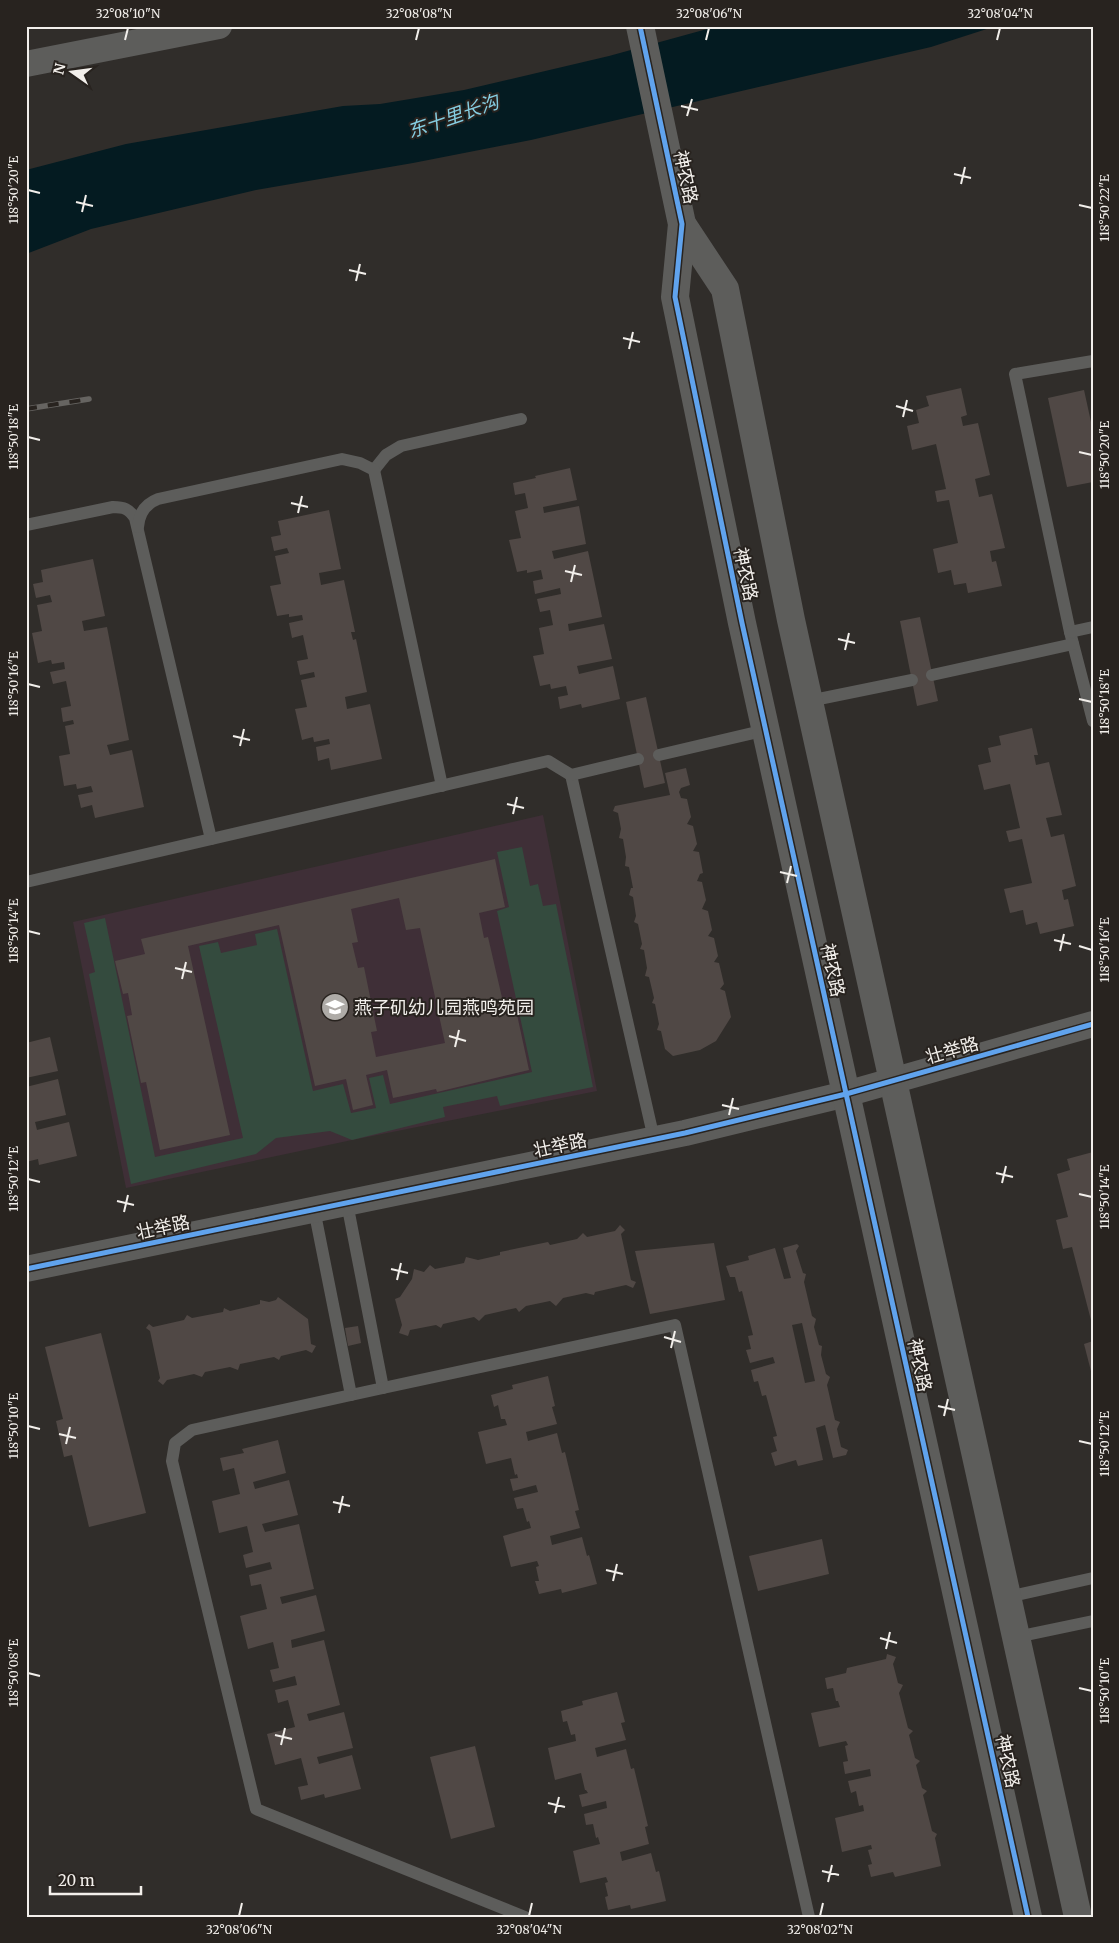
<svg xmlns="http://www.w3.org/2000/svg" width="1119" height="1943" font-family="Merriweather,'Noto Sans SC',serif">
<rect width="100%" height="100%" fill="#302d2a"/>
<polygon fill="#3f2f37" points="543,815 597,1091 352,1140 126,1188 73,922"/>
<polygon fill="#344b3e" points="522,847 530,886 538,884 543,906 556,904 593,1087 500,1106 497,1096 443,1107 445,1117 352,1140 330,1131 276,1138 256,1154 131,1184 89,974 95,972 84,923 105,918 155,1157 243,1138 199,946 218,942 221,953 257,945 255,934 277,929 313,1091 343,1084 351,1113 376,1108 369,1078 383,1075 390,1104 532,1072 497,911 509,907 497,852"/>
<polygon fill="#041b21" points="718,26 996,26 931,47 531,140 413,163 256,190 91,229 26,254 26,170 126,144 343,106 380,104 464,90 609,56"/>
<g fill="#504845" fill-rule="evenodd">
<polygon points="961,388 967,415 961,417 963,426 978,423 990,475 975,479 979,497 992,494 1005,548 990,551 992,562 996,561 1002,586 968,593 966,583 954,585 951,570 938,573 933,549 958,543 949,500 937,502 935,491 946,489 936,444 912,450 907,426 919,423 916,410 929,406 926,396"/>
<polygon points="1084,390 1093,431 1093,482 1067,487 1048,398"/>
<polygon points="570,468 577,500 543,507 544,513 579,506 586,544 552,551 554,559 588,551 602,617 568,624 569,631 604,624 612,659 577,666 579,674 613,666 620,699 582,708 581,704 560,709 558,697 568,695 566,686 551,689 550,684 540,686 533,656 544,654 539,628 553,625 550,610 540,612 537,599 561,594 560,588 535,594 533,581 543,579 541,570 527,573 527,570 517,572 509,540 521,538 515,511 528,508 525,493 515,495 513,483 536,478 535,476"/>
<polygon points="329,510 341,569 319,573 321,585 344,580 355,632 351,632 353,640 356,639 367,692 345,697 347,709 370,704 382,759 331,770 329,758 318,761 316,747 330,744 329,739 314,742 313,737 302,740 295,709 307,707 301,680 315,677 314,672 300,675 297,661 308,659 303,635 292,638 289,623 303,620 302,615 289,617 289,614 277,616 270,586 281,584 275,556 289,553 287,548 274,551 271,537 281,535 278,521"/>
<polygon points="93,559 105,616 82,621 84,631 107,627 129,740 107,745 110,755 132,750 144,807 95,818 92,805 81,808 78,795 93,792 91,786 77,789 76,784 64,786 59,756 70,754 65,726 74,724 73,720 63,722 61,708 71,706 66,681 53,684 50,672 65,669 64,662 52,664 51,660 38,663 32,633 42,631 37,605 52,602 50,595 36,598 33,584 43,582 41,570"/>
<polygon points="920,617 938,701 917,706 900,621"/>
<polygon points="646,697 665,783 644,788 626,702"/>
<polygon points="1032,728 1038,755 1034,755 1036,765 1049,762 1062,815 1046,818 1051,837 1064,834 1076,886 1062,890 1064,900 1068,899 1074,926 1040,934 1037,922 1026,925 1023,910 1010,913 1004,889 1032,883 1022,839 1009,842 1006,831 1020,828 1010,784 984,790 978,765 991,762 988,748 1001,745 999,736"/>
<polygon points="686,768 690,785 681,788 679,792 681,798 687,799 691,817 687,824 693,826 697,844 693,851 699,852 703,873 700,874 697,881 702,882 706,900 702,909 708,911 712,930 708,936 714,938 718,956 714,962 719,963 724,984 720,989 725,991 731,1017 716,1041 700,1050 673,1056 665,1049 661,1031 657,1030 659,1024 655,1004 652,1003 654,998 649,977 645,976 647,968 644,950 640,949 642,944 638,924 634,922 636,916 633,897 629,895 631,888 633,888 629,867 625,866 626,857 623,839 619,838 621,829 618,813 613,811 615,806 670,795 665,773"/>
<path d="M 495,859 L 505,907 L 479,913 L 484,938 L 488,937 L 503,1002 L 500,1003 L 502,1013 L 516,1010 L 529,1070 L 437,1092 L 436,1089 L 393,1098 L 387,1070 L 366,1075 L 373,1105 L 353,1110 L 346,1079 L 315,1086 L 279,925 L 188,946 L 230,1135 L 160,1150 L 146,1082 L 141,1083 L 127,1016 L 132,1015 L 128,993 L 123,994 L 115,961 L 145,954 L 141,939 ZM 399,898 L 406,930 L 420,928 L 445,1043 L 376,1057 L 371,1032 L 377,1031 L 364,967 L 358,968 L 352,943 L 358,942 L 351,909 Z"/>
<polygon points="50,1037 58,1071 26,1078 26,1043"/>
<polygon points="58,1079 66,1115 35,1122 37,1130 69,1122 77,1156 39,1165 38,1159 26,1162 26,1087"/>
<polygon points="1093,1152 1093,1324 1092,1324 1072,1247 1063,1249 1056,1220 1068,1217 1057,1174 1070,1170 1067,1159"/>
<polygon points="620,1225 625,1230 621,1234 631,1280 636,1282 633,1288 626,1285 595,1292 594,1295 586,1293 563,1298 556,1306 550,1301 526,1306 519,1312 516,1308 485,1315 479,1321 474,1317 443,1324 441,1328 436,1325 410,1330 408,1336 399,1333 402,1325 395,1299 400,1297 412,1279 414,1269 424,1272 430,1265 435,1269 464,1263 466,1257 478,1260 500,1255 500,1252 548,1242 550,1245 577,1239 583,1233 587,1237 615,1231"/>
<polygon points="714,1243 725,1300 650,1314 635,1251"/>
<path d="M 797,1244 L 799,1246 L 796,1251 L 803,1273 L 806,1274 L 804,1282 L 812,1316 L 816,1319 L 814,1327 L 819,1345 L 822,1346 L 821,1355 L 826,1374 L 830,1377 L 827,1385 L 835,1420 L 840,1422 L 837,1429 L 841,1447 L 848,1450 L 846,1455 L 833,1458 L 825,1425 L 816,1428 L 823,1460 L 798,1466 L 796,1460 L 775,1466 L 771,1453 L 777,1451 L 773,1437 L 777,1436 L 766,1395 L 762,1396 L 758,1381 L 754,1382 L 751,1370 L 775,1363 L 773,1357 L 750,1363 L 746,1350 L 751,1349 L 748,1336 L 753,1335 L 742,1291 L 739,1292 L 735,1277 L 730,1277 L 726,1266 L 749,1260 L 748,1256 L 775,1248 L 784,1279 L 791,1278 L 783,1248 ZM 802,1323 L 815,1381 L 805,1383 L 792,1325 Z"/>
<polygon points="278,1297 308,1319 311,1344 316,1346 312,1353 306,1350 281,1356 279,1360 274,1357 240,1364 238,1370 230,1367 205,1372 202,1377 194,1374 167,1380 163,1385 158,1381 160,1378 150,1331 146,1328 149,1324 153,1327 184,1320 187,1315 192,1318 223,1312 224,1308 230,1311 260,1304 260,1300 269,1302 276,1300"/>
<polygon points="358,1326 361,1343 348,1346 345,1328"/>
<polygon points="101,1333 146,1513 89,1527 72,1455 64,1457 56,1421 63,1419 45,1347"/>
<polygon points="1093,1341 1093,1375 1092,1375 1084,1344"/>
<polygon points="548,1376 555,1406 552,1407 557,1424 526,1432 528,1441 557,1433 562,1453 565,1452 579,1510 575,1511 580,1528 550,1536 552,1545 582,1537 587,1556 589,1555 597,1584 562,1593 561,1589 539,1594 535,1581 539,1581 536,1567 539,1566 537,1561 511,1567 503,1536 531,1528 529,1521 527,1522 523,1508 517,1509 514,1498 538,1492 536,1485 513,1491 510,1479 518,1478 517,1474 515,1475 511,1458 486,1464 478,1432 507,1425 505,1419 501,1419 498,1405 494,1407 491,1395 513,1389 512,1385"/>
<polygon points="278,1440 286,1473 253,1482 255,1489 289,1480 298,1515 262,1524 265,1532 299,1524 314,1589 280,1597 282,1604 316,1595 325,1631 291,1640 292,1648 324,1640 340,1705 307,1714 309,1721 344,1712 353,1748 317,1757 319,1764 352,1755 361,1789 325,1798 324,1794 301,1800 298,1787 308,1785 301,1758 275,1765 267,1734 295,1727 288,1700 278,1703 275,1690 297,1685 295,1676 273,1682 270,1670 279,1668 273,1642 248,1649 240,1616 267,1609 261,1584 251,1586 249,1575 272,1569 270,1562 246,1568 243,1555 253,1552 247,1526 219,1533 212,1501 240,1494 234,1468 223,1471 220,1458 244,1453 242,1449"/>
<polygon points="822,1539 829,1574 758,1591 749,1556"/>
<polygon points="887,1654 896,1657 893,1664 898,1683 903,1685 899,1693 908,1728 913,1731 909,1735 915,1758 920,1761 916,1765 922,1788 927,1791 923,1795 932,1831 937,1834 935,1838 941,1866 895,1877 893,1872 871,1877 868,1865 872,1864 868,1850 872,1849 871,1845 842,1852 835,1818 864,1811 863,1805 859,1806 856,1791 851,1793 848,1781 871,1776 870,1769 845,1774 843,1762 848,1761 845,1746 848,1745 846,1741 819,1747 811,1713 840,1707 838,1701 836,1701 833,1688 827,1689 825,1678 846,1673 847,1668 886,1659"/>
<polygon points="617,1692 625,1722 621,1723 626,1740 595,1748 597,1757 626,1749 631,1769 634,1768 648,1826 645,1827 649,1844 620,1852 622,1861 651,1853 656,1872 659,1871 666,1901 631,1909 630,1905 608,1910 605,1897 608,1896 605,1883 608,1882 606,1877 580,1883 573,1851 600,1844 598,1837 596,1838 593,1824 586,1825 584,1814 607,1808 606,1801 582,1807 579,1795 588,1793 586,1790 585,1790 581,1773 555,1780 548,1748 576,1741 575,1734 571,1735 567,1721 563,1722 561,1711 583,1705 582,1701"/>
<polygon points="475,1746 495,1827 451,1839 430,1757"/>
</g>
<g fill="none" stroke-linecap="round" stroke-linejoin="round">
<g stroke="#5d5d5b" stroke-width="12">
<polyline points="1093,361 1015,374 1070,632 1093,721"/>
<polyline points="374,470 386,455 401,446 521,419"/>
<path d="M 26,525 L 113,507 C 124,507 129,509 135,518 L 211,839"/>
<path d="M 138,527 C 139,513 145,504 158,499 L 342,459 L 360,463 L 374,470 L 442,786"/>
<polyline points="1070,632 1093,627"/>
<polyline points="932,675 1073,644"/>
<polyline points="809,701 912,680"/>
<polyline points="659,755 766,730"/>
<polyline points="571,775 654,1139"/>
<polyline points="26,882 548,761 571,775 638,759"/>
<polyline points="314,1209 351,1395 383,1388 347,1203"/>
<polyline points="383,1388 675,1325 809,1917"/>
<polyline points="351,1395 192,1430 175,1443 172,1461 256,1809 525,1917"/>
<polyline points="1008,1597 1093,1578"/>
<polyline points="1017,1637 1093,1621"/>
</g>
<g stroke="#5d5d5b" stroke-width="26">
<polyline points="26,64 219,26"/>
<polyline points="26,1269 685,1133 846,1094 1093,1024"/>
</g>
<g stroke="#5d5d5b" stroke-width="28">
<polyline points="640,26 682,224 675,297 742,623 1028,1917"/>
<polyline points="682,224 725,289 791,620 1078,1917"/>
</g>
<g stroke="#666461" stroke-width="5.5">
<polyline id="rail" points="26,409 89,399"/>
</g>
<use href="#rail" stroke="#28231f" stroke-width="4" stroke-dasharray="11" stroke-linecap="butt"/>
<g stroke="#28231f" stroke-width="8">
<g id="cycleway">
<polyline points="640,26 682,224 675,297 742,623 1028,1917"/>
<polyline points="26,1269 685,1133 846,1094 1093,1024"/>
</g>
</g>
<use href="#cycleway" stroke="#60a3ed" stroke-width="5"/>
</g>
<path fill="none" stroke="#f2efeb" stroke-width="2" d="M 125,40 L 128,28M 416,40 L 419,28M 706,40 L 709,28M 997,40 L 1000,28M 681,106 L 698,110M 687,116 L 692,99M 954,174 L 971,178M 961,184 L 965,167M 28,190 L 40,193M 76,202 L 93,206M 1079,205 L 1092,208M 82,212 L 86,195M 349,270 L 366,274M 356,281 L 360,264M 623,338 L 640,342M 629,349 L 633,332M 896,406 L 913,411M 903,417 L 907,400M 28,437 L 40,440M 1079,452 L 1092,455M 291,503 L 308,507M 298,513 L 302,496M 565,571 L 582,575M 571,582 L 575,565M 838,639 L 855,643M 845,650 L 849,633M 28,684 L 40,687M 1079,699 L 1092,702M 233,736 L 250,740M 240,746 L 244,729M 507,804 L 524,808M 513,814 L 517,797M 780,872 L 797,876M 787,883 L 791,866M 28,931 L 40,934M 1054,940 L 1071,944M 1079,946 L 1092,950M 1060,951 L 1064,934M 175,968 L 192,972M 182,979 L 186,962M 449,1036 L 466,1041M 455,1047 L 459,1030M 722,1105 L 739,1109M 729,1115 L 733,1098M 996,1173 L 1013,1177M 28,1179 L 40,1182M 1002,1183 L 1006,1166M 1079,1194 L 1092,1197M 117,1201 L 134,1205M 124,1212 L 128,1195M 391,1269 L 408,1273M 397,1280 L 401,1263M 664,1337 L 681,1342M 671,1348 L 675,1331M 938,1406 L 955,1410M 944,1416 L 948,1399M 28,1426 L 40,1429M 59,1434 L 76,1438M 1079,1441 L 1092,1444M 66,1444 L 70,1427M 333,1502 L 350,1506M 339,1513 L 343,1496M 606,1570 L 623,1574M 613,1581 L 617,1564M 880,1638 L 897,1643M 886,1649 L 890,1632M 28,1673 L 40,1676M 1079,1688 L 1092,1691M 275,1735 L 292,1739M 281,1745 L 285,1728M 548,1803 L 565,1807M 555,1813 L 559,1797M 822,1871 L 839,1875M 828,1882 L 832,1865M 239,1916 L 242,1903M 529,1916 L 532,1903M 820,1916 L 823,1903"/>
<defs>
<g id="school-disc" transform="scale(1.4375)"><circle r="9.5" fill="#aeaba7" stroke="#28231f"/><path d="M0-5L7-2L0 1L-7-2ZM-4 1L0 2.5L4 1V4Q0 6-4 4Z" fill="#fff"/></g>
</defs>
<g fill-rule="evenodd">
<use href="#school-disc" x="335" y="1007"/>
</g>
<g text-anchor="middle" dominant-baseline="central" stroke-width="4" stroke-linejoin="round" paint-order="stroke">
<g font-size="18" fill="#f2efeb" stroke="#28231f">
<text transform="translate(686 177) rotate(78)">神农路</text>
<text transform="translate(746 574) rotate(78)">神农路</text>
<text transform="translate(833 970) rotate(78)">神农路</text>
<text transform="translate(952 1050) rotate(-16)">壮举路</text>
<text transform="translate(560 1145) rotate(-12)">壮举路</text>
<text transform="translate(163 1227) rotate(-12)">壮举路</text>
<text transform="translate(920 1365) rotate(78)">神农路</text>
<text transform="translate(1008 1761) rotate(78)">神农路</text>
</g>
<g font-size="18" fill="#f2efeb" stroke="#28231f" text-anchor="start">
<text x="354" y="1007">燕子矶幼儿园燕鸣苑园</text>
</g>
<g font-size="19" font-style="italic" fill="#85cde1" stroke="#28231f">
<text transform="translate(453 116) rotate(-19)">东十里长沟</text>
</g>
</g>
<rect width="1119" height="1943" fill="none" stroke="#28231f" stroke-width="55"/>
<g transform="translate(72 72) rotate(284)" stroke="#28231f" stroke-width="4" paint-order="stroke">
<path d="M0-4L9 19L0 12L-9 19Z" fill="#f2efeb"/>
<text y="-8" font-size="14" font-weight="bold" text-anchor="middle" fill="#f2efeb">N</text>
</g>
<path d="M50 1886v8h91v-8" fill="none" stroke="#f2efeb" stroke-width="2.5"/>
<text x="58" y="1886" font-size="15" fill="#f2efeb" stroke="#28231f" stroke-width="4" paint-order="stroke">20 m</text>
<rect x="28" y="28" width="1064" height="1888" fill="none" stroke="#f2efeb" stroke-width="2"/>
<g font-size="12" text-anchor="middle" fill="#f2efeb">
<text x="128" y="18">32°08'10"N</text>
<text x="419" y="18">32°08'08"N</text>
<text x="709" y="18">32°08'06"N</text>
<text x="1000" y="18">32°08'04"N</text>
<text transform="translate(14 190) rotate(-90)" y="4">118°50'20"E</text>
<text transform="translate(1105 208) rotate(-90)" y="4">118°50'22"E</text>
<text transform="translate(14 437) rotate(-90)" y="4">118°50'18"E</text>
<text transform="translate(1105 455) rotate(-90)" y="4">118°50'20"E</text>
<text transform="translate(14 684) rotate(-90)" y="4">118°50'16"E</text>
<text transform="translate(1105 702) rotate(-90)" y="4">118°50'18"E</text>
<text transform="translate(14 931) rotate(-90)" y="4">118°50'14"E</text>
<text transform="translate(1105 950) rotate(-90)" y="4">118°50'16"E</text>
<text transform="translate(14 1179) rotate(-90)" y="4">118°50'12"E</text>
<text transform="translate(1105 1197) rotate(-90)" y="4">118°50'14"E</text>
<text transform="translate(14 1426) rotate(-90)" y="4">118°50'10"E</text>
<text transform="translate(1105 1444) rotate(-90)" y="4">118°50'12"E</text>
<text transform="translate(14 1673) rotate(-90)" y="4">118°50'08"E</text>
<text transform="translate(1105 1691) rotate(-90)" y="4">118°50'10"E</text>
<text x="239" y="1934">32°08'06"N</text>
<text x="529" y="1934">32°08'04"N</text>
<text x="820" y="1934">32°08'02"N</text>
</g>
</svg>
